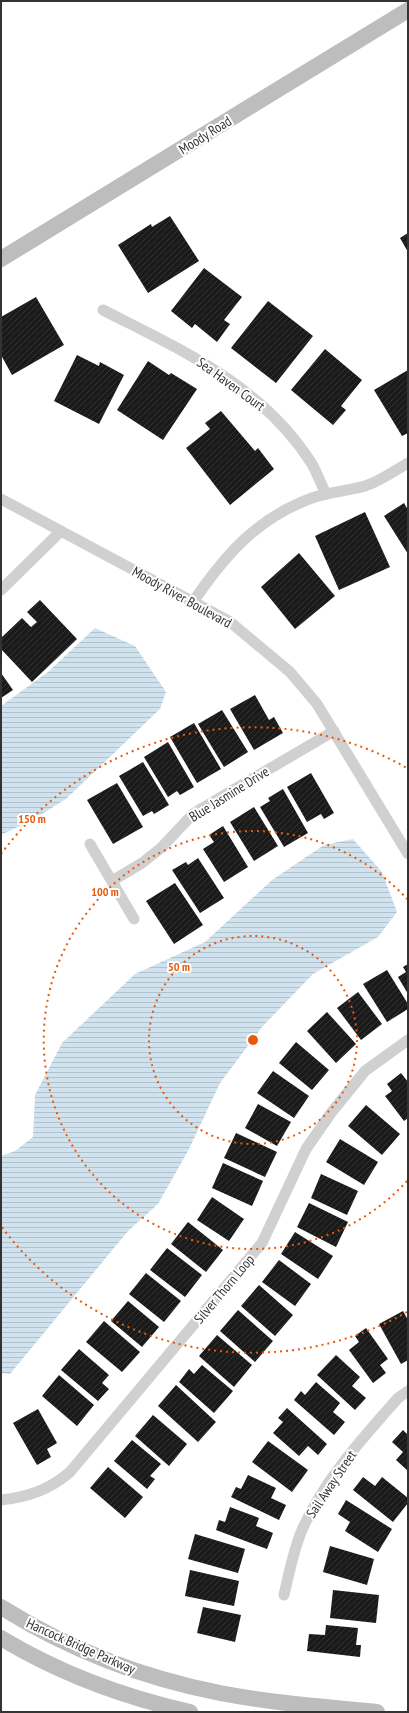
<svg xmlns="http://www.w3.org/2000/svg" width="409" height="1713" font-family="'PT Sans Narrow',sans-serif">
<defs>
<pattern id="water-rules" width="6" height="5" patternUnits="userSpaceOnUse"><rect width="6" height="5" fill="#cfe2ee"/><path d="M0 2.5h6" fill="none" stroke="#b2c2cd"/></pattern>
<pattern id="building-hatch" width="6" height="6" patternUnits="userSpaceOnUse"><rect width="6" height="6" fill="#1a1a1a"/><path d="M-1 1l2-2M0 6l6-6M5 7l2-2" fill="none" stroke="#333"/></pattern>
</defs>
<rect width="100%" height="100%" fill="#fff"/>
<g fill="url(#water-rules)">
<polygon points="95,628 135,646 166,692 160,709 66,799 34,819 1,835 1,706 48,672"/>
<polygon points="353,839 382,872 397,912 378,937 313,974 262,1027 220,1083 188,1151 158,1204 128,1231 10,1374 1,1373 1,1156 15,1151 33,1137 35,1095 62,1043 135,974 205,942 272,880 324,845"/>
</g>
<g fill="url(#building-hatch)">
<polygon points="170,216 199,261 148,293 118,245 151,224 152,227"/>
<polygon points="408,233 408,252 400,238"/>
<polygon points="204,268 242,297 224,320 230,324 217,342 195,324 192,328 171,311"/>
<polygon points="36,297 64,345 12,375 1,355 1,317"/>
<polygon points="268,301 313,336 276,383 231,348"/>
<polygon points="325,349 362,380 341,406 346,410 333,425 291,390"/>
<polygon points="77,355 99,366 100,362 124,375 99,424 54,401"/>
<polygon points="148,361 169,375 171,373 197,389 163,440 117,410"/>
<polygon points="408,370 408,433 402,436 374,390"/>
<polygon points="221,411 255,451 258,448 274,469 230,505 186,448 210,429 205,423"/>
<polygon points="404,503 408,510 408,554 384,516"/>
<polygon points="365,512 390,567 339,590 315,536"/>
<polygon points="299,553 335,596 295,629 261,587"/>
<polygon points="40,600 77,639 32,682 1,649 1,638 22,618 31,627 37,622 27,612"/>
<polygon points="1,673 13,690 1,698"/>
<polygon points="255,695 269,720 274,717 283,733 254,750 230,709"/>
<polygon points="222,710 248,752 224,767 198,724"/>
<polygon points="194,723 221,769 197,783 170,737"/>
<polygon points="168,742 194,787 180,795 177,791 168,797 144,757"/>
<polygon points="143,762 169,805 154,814 152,811 143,816 119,776"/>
<polygon points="311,773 334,813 324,819 321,814 307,822 287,787"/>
<polygon points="117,783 143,827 113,844 87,800"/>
<polygon points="283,789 308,833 284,847 260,807 270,801 268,798"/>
<polygon points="254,807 278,846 254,861 230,822"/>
<polygon points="223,826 248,867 224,882 203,849 214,842 209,835"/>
<polygon points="198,858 224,898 200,913 172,870 186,862 188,865"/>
<polygon points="175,883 203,925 174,944 146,901"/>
<polygon points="408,964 408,994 398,977 406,972 403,967"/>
<polygon points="387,970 408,1004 408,1009 387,1022 363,984"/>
<polygon points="358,992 382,1024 361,1040 337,1008"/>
<polygon points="327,1012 356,1044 336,1063 307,1031"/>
<polygon points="296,1042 329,1070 312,1090 279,1063"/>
<polygon points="273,1071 309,1096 294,1118 257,1093"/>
<polygon points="401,1073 408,1082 408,1118 404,1121 385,1096 392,1091 387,1084"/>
<polygon points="258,1104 291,1122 277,1146 245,1128"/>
<polygon points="366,1105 400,1134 382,1155 348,1126"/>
<polygon points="236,1133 277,1152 265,1177 224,1158"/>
<polygon points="340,1139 378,1162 364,1185 326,1162"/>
<polygon points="223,1163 263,1181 252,1206 212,1188"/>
<polygon points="321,1174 358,1191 347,1215 311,1198"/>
<polygon points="212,1197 244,1219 229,1241 197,1220"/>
<polygon points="309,1203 348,1222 336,1247 297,1227"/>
<polygon points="188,1222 223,1250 206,1272 171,1244"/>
<polygon points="295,1232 333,1256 318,1279 281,1254"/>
<polygon points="167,1248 202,1275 185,1297 150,1270"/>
<polygon points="279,1260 311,1284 295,1306 262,1282"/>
<polygon points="146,1273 181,1301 164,1322 129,1294"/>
<polygon points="259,1285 293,1315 275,1336 241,1306"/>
<polygon points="128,1301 159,1327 142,1347 111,1321"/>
<polygon points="238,1310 273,1341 255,1362 220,1331"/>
<polygon points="403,1311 408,1320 408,1360 401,1364 379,1324"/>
<polygon points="104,1321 140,1352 122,1372 86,1342"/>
<polygon points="366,1328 388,1359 380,1365 386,1373 373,1383 349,1350 359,1342 355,1336"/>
<polygon points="217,1335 252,1365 234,1387 199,1356"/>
<polygon points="79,1349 109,1375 102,1383 109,1389 98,1401 61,1370"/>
<polygon points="336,1355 360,1377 352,1386 366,1398 355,1410 317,1375"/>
<polygon points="202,1365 233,1391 214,1413 179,1382 189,1369 194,1374"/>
<polygon points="59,1375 94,1405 77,1426 42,1396"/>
<polygon points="316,1382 340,1403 333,1412 345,1422 334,1435 294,1400 301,1391 305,1395"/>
<polygon points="176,1385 216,1422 198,1442 158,1406"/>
<polygon points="287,1408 327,1444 318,1455 308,1446 299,1456 273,1433 283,1422 278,1418"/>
<polygon points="38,1409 57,1443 47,1449 51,1457 37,1465 13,1423"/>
<polygon points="153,1415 187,1444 169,1466 135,1436"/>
<polygon points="403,1430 408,1435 408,1471 396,1460 403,1452 392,1442"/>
<polygon points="132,1440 161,1464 150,1476 155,1479 147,1489 114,1461"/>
<polygon points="268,1441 308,1470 292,1492 252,1462"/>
<polygon points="108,1467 143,1497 125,1518 90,1488"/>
<polygon points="248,1475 276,1488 271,1498 286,1505 279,1520 231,1497 236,1487 241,1489"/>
<polygon points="363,1477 375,1486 382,1477 408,1498 408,1503 393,1522 353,1490"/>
<polygon points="346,1500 392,1529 378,1552 345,1531 350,1522 338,1514"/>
<polygon points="230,1507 259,1518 256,1526 273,1533 267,1549 216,1530 219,1520 225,1522"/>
<polygon points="195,1534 245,1549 238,1573 188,1559"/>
<polygon points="330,1546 374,1559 367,1585 323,1572"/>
<polygon points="190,1570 239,1581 234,1606 185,1596"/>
<polygon points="333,1590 379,1595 376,1623 330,1618"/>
<polygon points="203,1607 241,1615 235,1642 197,1633"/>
<polygon points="326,1625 358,1628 356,1645 361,1645 360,1657 307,1651 309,1634 325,1635"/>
</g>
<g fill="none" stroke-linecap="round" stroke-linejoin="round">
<g stroke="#d0d0d0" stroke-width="11">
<path d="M 103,310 C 183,351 262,385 312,464 C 317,473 321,484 326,494"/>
<polyline points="1,499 229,621 290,672 317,704 408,854"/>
<polyline points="1,590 61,531"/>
<path d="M 193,602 C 225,555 257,518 312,498 C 329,492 348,491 365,486 C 381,481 394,471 408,463"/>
<polyline points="90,844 134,919"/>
<polyline points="112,881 142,863 161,848 193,814 201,809 334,731"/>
<path d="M 1,1500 C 28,1497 49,1490 70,1472 L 262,1243 L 306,1149 L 331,1113 L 365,1071 L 408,1040"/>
<path d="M 284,1595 C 289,1574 293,1551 302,1530 C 324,1480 362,1439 398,1398 L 408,1391"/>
</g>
<g stroke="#bdbdbd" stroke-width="16">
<polyline points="1,259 408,10"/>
<path d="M 1,1607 C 68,1649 143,1678 220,1693 C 272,1703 325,1707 377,1712"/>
<path d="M 1,1638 C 59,1673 124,1697 190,1712"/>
</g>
</g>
<g fill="none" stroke="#e8590c" stroke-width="2" stroke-dasharray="2 4">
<circle cx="253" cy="1040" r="104"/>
<path d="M407 1181A209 209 0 1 1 407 899"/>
<path d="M407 1312A313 313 0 0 1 1 1226M1 854A313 313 0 0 1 407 768"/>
</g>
<g text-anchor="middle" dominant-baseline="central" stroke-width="4" stroke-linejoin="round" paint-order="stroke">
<g font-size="14" fill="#333" stroke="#fff">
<text transform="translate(205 135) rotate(-32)">Moody Road</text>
<text transform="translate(231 384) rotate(36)">Sea Haven Court</text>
<text transform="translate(182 597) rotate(29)">Moody River Boulevard</text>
<text transform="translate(229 794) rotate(-32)">Blue Jasmine Drive</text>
<text transform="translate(224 1289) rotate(-50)">Silver Thorn Loop</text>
<text transform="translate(331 1484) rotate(-56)">Sail Away Street</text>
<text transform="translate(81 1646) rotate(24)">Hancock Bridge Parkway</text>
</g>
</g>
<circle cx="253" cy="1040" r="6" fill="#e8590c" stroke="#fff" stroke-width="2"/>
<g font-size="12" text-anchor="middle" font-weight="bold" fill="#e8590c" stroke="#fff" stroke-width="4" stroke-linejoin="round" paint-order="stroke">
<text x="32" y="823">150 m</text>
<text x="105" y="896">100 m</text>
<text x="179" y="971">50 m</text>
</g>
<rect width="409" height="1713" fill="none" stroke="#333333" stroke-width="4"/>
</svg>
